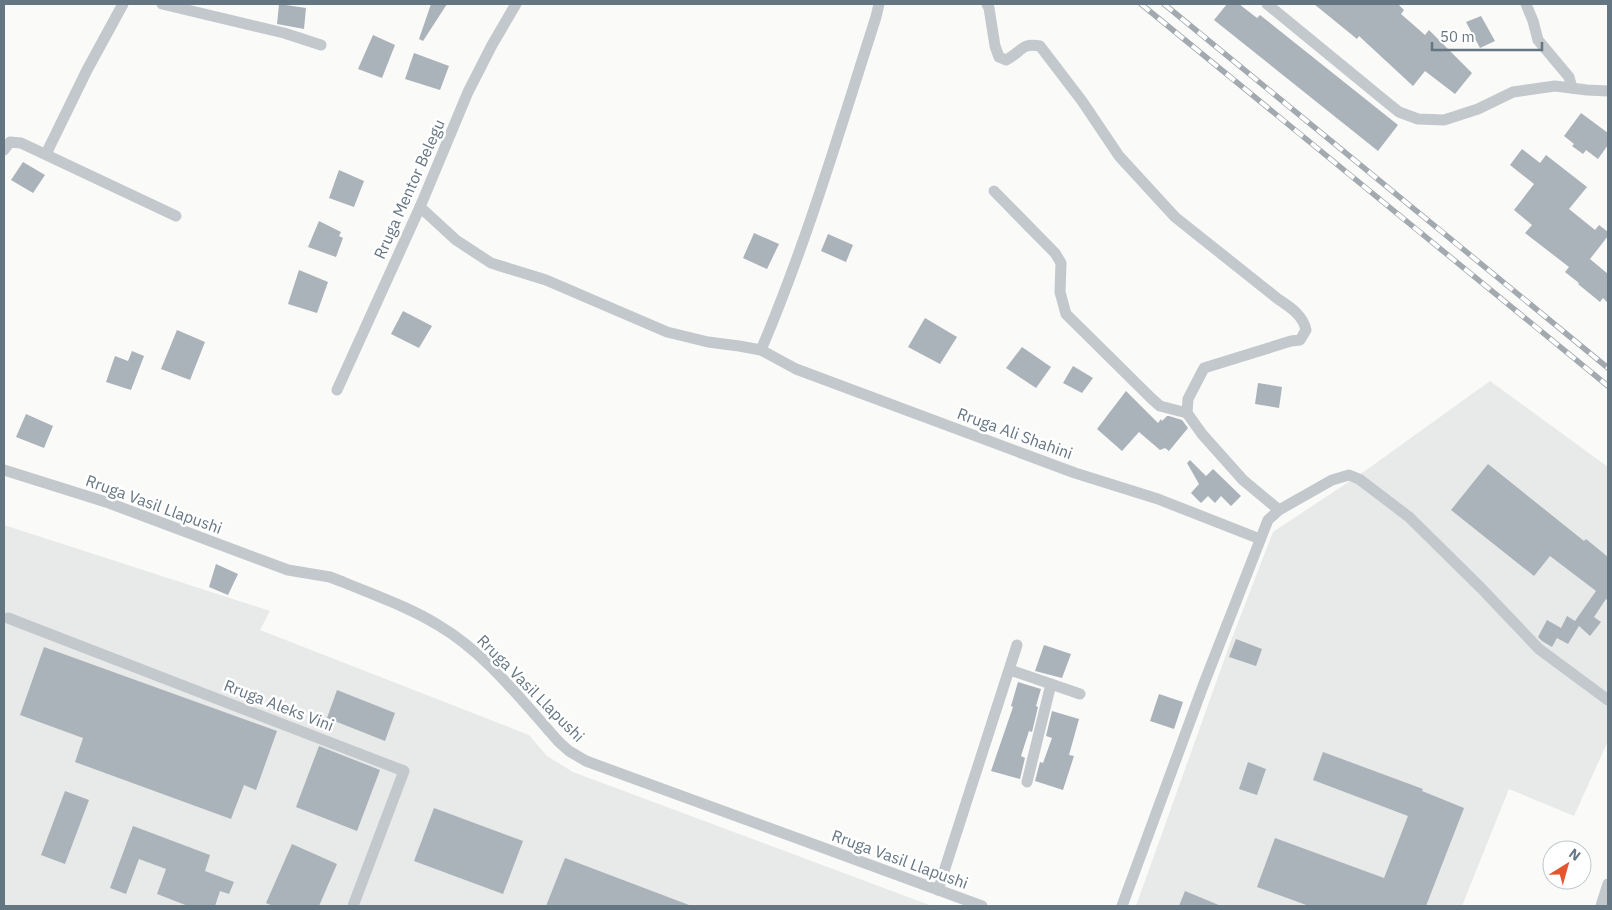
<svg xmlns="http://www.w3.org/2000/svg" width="1612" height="910" font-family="'IBM Plex Sans',sans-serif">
<rect width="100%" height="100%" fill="#fafaf8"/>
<g fill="#e8e9e9">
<polygon points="1490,381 1608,467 1608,741 1574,816 1509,789 1462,906 1136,906 1232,638 1273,532 1365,471"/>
<polygon points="4,525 270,611 260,630 529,735 547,756 573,772 932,906 4,906"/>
</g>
<g fill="#aab3b9">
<polygon points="279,4 306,8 304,29 277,24"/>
<polygon points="431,4 447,4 423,41 419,39"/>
<polygon points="1227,4 1239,4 1257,18 1260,15 1398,125 1378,151 1214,20"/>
<polygon points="1314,4 1398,4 1404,10 1401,14 1425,35 1429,30 1472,73 1455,94 1425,71 1413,86 1359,36 1357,39"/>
<polygon points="1481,16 1495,41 1480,48 1466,22"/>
<polygon points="373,35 395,45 382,78 358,69"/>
<polygon points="414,53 449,66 440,90 405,79"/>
<polygon points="1581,113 1608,133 1608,145 1598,159 1586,150 1583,154 1572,146 1574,144 1564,136"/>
<polygon points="1522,149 1540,163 1546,155 1587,187 1569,209 1595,230 1599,225 1608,232 1608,236 1590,259 1608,274 1608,303 1603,298 1600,302 1578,284 1579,283 1565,272 1569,267 1525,233 1532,225 1514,210 1534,184 1510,165"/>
<polygon points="23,162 45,175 33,193 11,180"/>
<polygon points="339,170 364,181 354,207 329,198"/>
<polygon points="319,221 341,232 339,236 343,238 336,257 308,247"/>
<polygon points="754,233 779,244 767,269 743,258"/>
<polygon points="828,234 853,245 846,262 821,251"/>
<polygon points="299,270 328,282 317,313 288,304"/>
<polygon points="403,311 432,326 419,348 391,334"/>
<polygon points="925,318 957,337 940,364 908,347"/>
<polygon points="177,330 205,342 190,380 161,369"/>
<polygon points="1022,347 1051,367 1036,388 1006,368"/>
<polygon points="132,351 144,356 131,390 106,382 115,356 128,361"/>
<polygon points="1073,366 1093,378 1082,393 1063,383"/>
<polygon points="1258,383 1282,387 1279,408 1255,404"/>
<polygon points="1126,391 1158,423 1161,419 1162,421 1167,416 1169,416 1182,420 1188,428 1169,451 1165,448 1160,450 1139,432 1122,451 1097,429"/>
<polygon points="26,414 53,426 44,448 16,437"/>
<polygon points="1190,460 1206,476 1213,469 1241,496 1231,506 1221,496 1215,503 1208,496 1201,503 1191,493 1199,484 1187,463"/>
<polygon points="1488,464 1584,541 1586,539 1608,557 1608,601 1606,599 1594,617 1601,622 1590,636 1579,626 1568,644 1557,638 1552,647 1542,641 1538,637 1547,620 1561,628 1567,616 1575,621 1596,591 1550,556 1534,576 1451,510"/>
<polygon points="216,564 238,574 228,595 209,587"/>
<polygon points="1236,639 1262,649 1256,666 1229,657"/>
<polygon points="1044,645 1071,654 1062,678 1035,671"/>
<polygon points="44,647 277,731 256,790 244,785 231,819 75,762 83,738 20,715"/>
<polygon points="1018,682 1041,689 1036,706 1038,707 1032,732 1029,731 1021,756 1025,758 1020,779 991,771 1013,707 1011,706"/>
<polygon points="337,690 395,713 385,741 327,718"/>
<polygon points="1159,694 1183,702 1174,729 1150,721"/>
<polygon points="1052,711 1079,719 1069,755 1074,756 1063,790 1035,781 1040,762 1043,763 1052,738 1046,736"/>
<polygon points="319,746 380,770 357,831 296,807"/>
<polygon points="1323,752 1423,789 1422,791 1464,808 1426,906 1309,906 1257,887 1275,838 1384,878 1408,816 1313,780"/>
<polygon points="1248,762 1266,769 1257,795 1239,789"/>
<polygon points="65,791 89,800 65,864 41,855"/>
<polygon points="434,808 523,841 503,894 414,861"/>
<polygon points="133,826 210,855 205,871 234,882 229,894 220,891 215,906 188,906 157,894 166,869 139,859 126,894 110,888"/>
<polygon points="292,844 337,864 319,906 273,906 266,903"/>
<polygon points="565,858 689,905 689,906 546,906"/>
<polygon points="1185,891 1221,906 1179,906"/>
</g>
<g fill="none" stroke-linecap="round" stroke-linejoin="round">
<g stroke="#c3c8cc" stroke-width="11">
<polyline points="162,4 284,33 321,45"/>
<path d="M 987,4 L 989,8 L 995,46 L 999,57 L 1006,60 C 1021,53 1021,42 1040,46 L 1082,101 L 1119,156 L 1175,217 L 1278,299 C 1290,307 1303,315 1306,330 L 1300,340 L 1291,341 L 1204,368 L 1188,399 L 1187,413 L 1202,434 L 1243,480 L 1279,510"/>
<polyline points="1267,4 1389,104 1399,112 1418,119 1444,120 1478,109 1513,92 1555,86 1587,90 1608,91"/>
<polyline points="1526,4 1533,21 1538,40 1569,77 1572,88"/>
<polyline points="4,150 10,142 21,143 176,216"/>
<polyline points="46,154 87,70 123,4"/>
<polyline points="994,191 1055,253 1061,263 1060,292 1066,314 1152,399 1160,406 1187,413"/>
<polyline points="420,207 456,240 491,263 546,280 667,332 708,342 739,346 761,350 796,369 1075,473 1158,499 1260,539"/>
<path d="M 761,350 C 807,242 840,129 876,17 L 879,4"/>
<polyline points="337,390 420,207 468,92 492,45 516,4"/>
<path d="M 4,470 L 109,503 L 288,570 L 330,577 L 343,582 C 374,595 409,607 438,625 C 486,653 522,701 559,742 L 569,751 L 586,761 L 982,906"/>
<polyline points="8,618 404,771 353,906"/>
<polyline points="1010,670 1080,694"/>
<polyline points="1027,782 1051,684"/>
<polyline points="938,890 1017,645"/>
<polyline points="1122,906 1203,686 1268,520 1279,510 1332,480 1349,475 1359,479 1409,517 1481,588 1539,649 1608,700"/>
<polyline points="1601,906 1608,884"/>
</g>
<g stroke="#a2aab0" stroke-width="5.5">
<g id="rail">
<polyline points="1141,4 1608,386"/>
<polyline points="1164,4 1608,368"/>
</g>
</g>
<use href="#rail" stroke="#fff" stroke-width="4" stroke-dasharray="11" stroke-linecap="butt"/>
</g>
<g text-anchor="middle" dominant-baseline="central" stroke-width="5" stroke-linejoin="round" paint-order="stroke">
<g font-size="16" fill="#657683" stroke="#fff">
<text transform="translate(409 189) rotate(-66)">Rruga Mentor Belegu</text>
<text transform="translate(1015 433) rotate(20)">Rruga Ali Shahini</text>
<text transform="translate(154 504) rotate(20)">Rruga Vasil Llapushi</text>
<text transform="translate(531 688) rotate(45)">Rruga Vasil Llapushi</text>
<text transform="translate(279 705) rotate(21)">Rruga Aleks Vini</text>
<text transform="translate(900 859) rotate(20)">Rruga Vasil Llapushi</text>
</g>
</g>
<rect width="1612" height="910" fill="none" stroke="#657683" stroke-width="10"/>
<g transform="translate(1567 865) rotate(37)"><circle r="24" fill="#ffffff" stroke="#c1c8cd"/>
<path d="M0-4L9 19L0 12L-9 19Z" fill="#e4572e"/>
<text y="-8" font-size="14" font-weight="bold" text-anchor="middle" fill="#657683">N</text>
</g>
<path d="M1432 42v8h110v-8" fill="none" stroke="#657683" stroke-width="2.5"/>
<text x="1440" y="42" font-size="15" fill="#657683" stroke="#ffffff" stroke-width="4" paint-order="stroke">50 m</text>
</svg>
